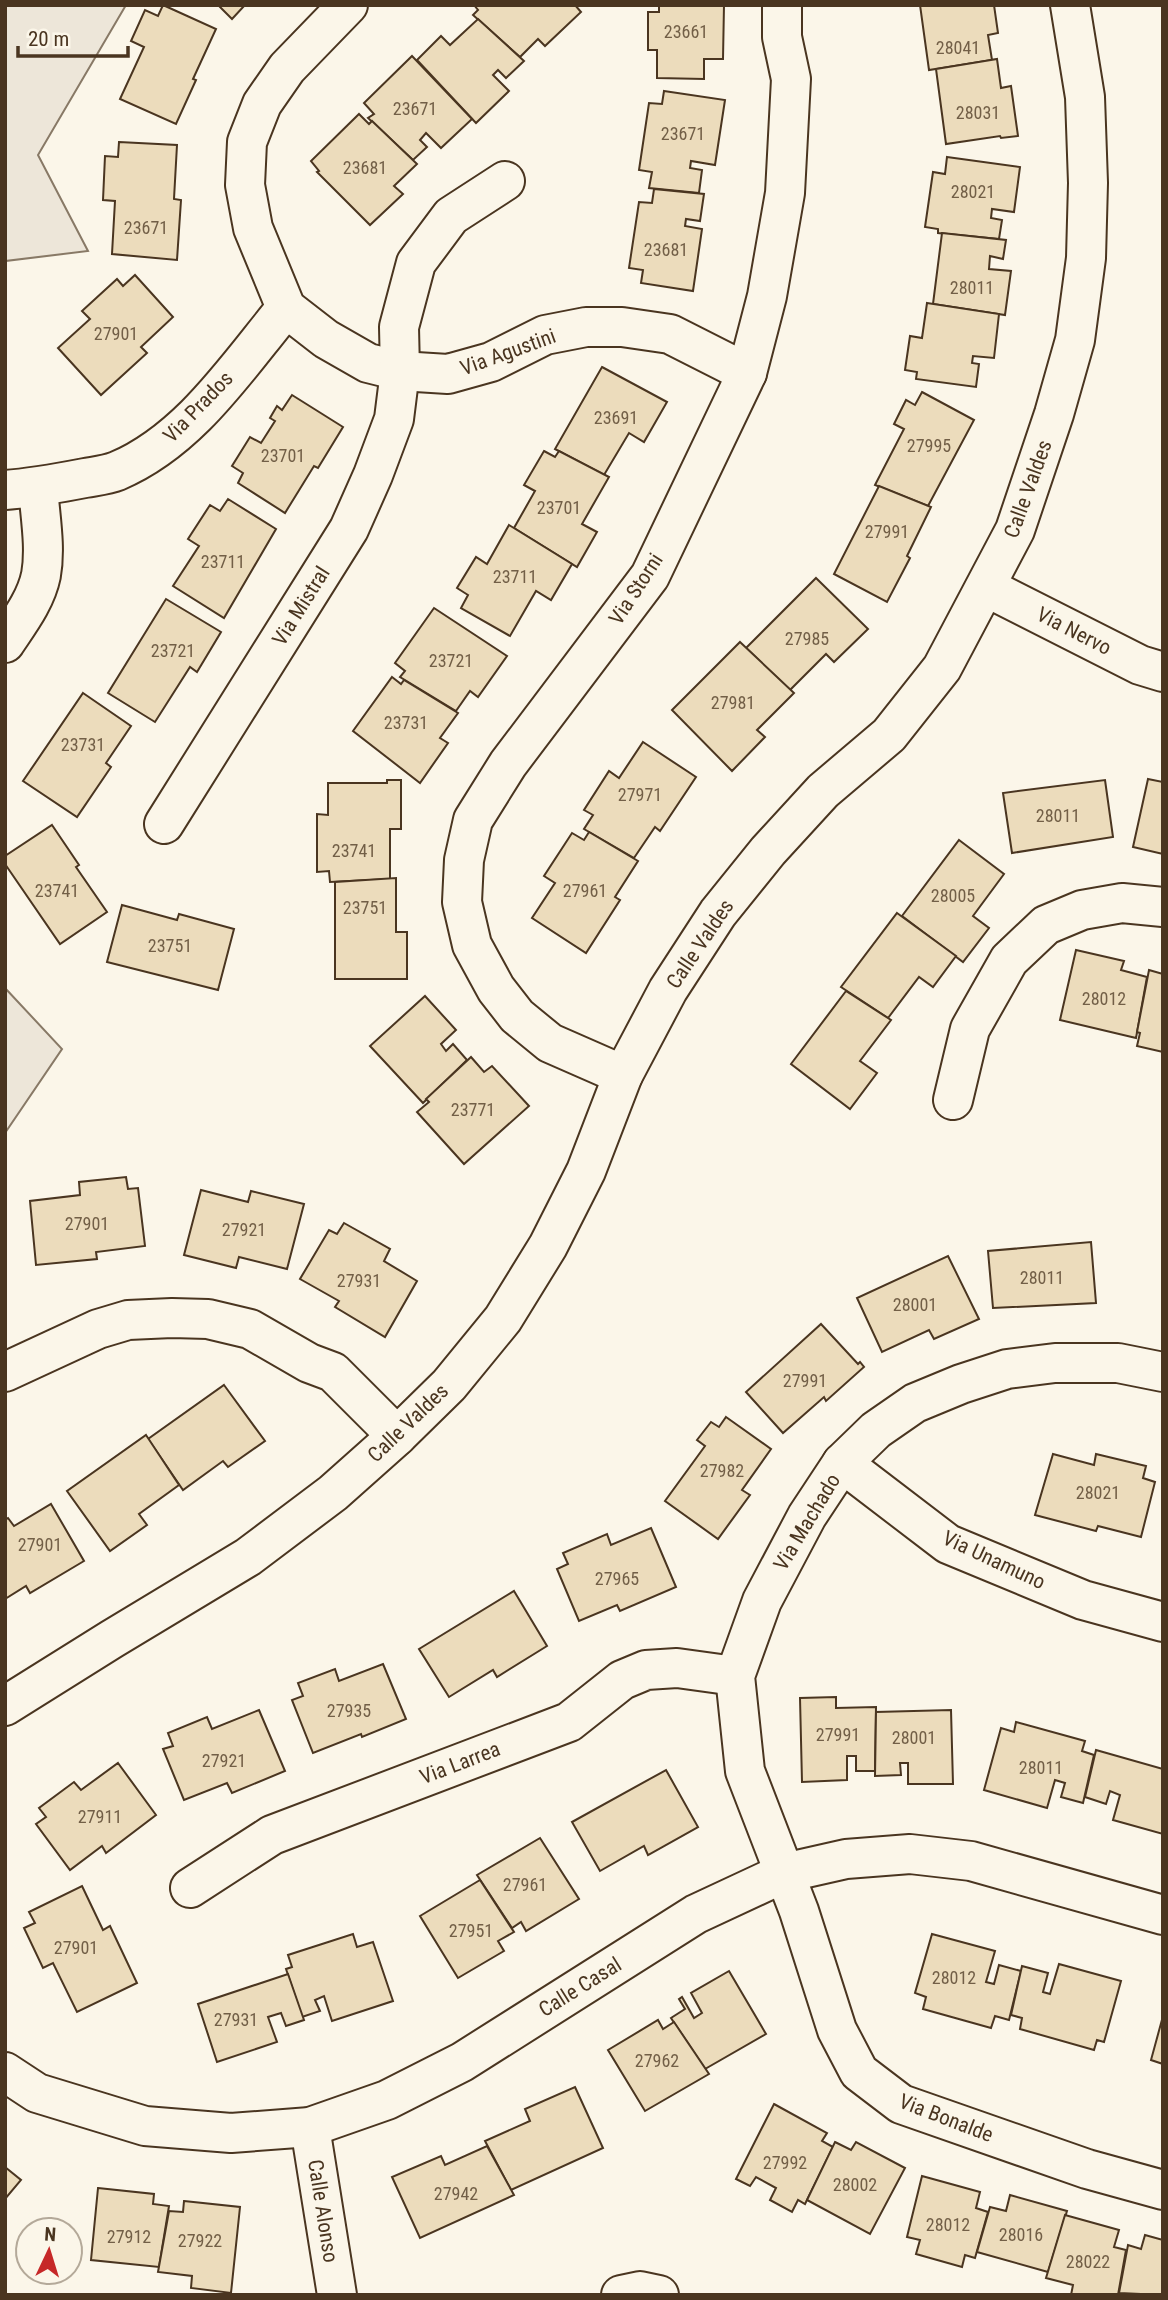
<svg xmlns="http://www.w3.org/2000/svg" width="1168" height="2300" font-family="'Roboto Condensed',sans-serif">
<rect width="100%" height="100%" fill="#fbf6e9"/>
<g fill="#ede6d9" stroke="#887966" stroke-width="2">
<polygon points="5,5 126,5 38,155 88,251 5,261"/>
<polygon points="5,988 62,1049 5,1133"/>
</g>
<g fill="#ecdcbc" stroke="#4a3520" stroke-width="2">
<polygon points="163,5 216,29 193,79 196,80 176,124 120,99 144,47 131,41 145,10 158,16"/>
<polygon points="218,5 245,5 232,19"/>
<polygon points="474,5 575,5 581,12 545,46 538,39 520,57 473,15 478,10"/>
<polygon points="659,5 724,5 723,59 704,59 704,79 657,78 657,50 648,50 648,12 659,12"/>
<polygon points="920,5 994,5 998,33 988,35 992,60 929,70"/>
<polygon points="478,19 524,61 506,78 498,70 493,75 509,91 476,123 417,60 441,36 450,45"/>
<polygon points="412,56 472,119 441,148 426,133 420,140 427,147 413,160 368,118 374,114 364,103"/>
<polygon points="997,59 1001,88 1011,86 1018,136 1001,138 1000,136 946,144 936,69"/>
<polygon points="664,91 725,100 715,165 691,161 690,168 702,170 699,193 649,188 652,172 639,170 649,103 662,104"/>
<polygon points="359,114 369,124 372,121 417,164 394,186 403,194 370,225 317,172 319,171 311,161"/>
<polygon points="119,142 177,145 174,199 181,200 177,260 112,254 115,201 103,200 105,156 118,157"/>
<polygon points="947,157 1020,167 1014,212 992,209 991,218 1002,220 999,239 938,233 938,229 925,227 933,172 945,174"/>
<polygon points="654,189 704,194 700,221 686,219 685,226 702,229 693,291 641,283 643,270 629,268 639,202 652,203"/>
<polygon points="942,233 1006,240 1003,259 990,256 989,269 1011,271 1005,315 933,304"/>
<polygon points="135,275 173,317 141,347 147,353 101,395 58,348 90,319 82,311 117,279 123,286"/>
<polygon points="927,303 999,314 994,358 973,356 972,363 979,364 976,387 916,379 917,372 905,370 910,336 922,338"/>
<polygon points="602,367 667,402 644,442 629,433 604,475 555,449"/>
<polygon points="922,392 974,420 928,506 875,485 904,429 894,424 906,400 915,405"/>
<polygon points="292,395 343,427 318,468 314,466 285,513 238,483 243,473 232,466 250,437 261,443 275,421 270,418 277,406 282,410"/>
<polygon points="544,451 555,457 559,451 609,477 582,524 597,532 577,567 514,528 535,491 524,485"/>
<polygon points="879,486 931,507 907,556 910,558 887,602 834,574"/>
<polygon points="228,499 276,529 224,618 173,586 199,546 188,539 210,505 220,511"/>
<polygon points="509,525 572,564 551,600 536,591 510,636 461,608 468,595 457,588 476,557 487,564"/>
<polygon points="816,578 868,629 834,662 826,654 790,690 746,648"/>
<polygon points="166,599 221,632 197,672 190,667 155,722 108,693"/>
<polygon points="434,608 507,656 478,697 470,691 456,711 400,677 405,671 395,663"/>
<polygon points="740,642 794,693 757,730 765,737 732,771 672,710"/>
<polygon points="392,677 401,684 404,680 458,713 440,738 448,743 420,783 353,731"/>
<polygon points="83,693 131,726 106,763 111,767 77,817 23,781"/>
<polygon points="643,742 696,777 660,831 655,827 634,858 584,829 593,815 584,810 609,771 619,778"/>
<polygon points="1148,779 1163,782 1163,854 1133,847"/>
<polygon points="387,780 401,780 401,829 390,829 390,879 330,882 329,871 317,872 317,814 328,815 328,783 387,783"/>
<polygon points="1105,780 1113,837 1012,853 1003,793"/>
<polygon points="52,825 79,865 76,867 107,912 60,944 5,864 5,856"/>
<polygon points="589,832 638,861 615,897 620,900 586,953 532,918 555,883 544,876 572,833 584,840"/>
<polygon points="959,840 1004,874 973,916 989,928 963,962 902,916"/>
<polygon points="396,878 396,932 407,932 407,979 335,979 335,882"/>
<polygon points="122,905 177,920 179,914 234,929 218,990 107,962"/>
<polygon points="897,913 956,956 933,987 919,977 888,1018 841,987"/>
<polygon points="1076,950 1124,961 1121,970 1147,977 1136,1038 1060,1020"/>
<polygon points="1149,970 1163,974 1163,1052 1137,1046 1140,1033 1137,1032"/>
<polygon points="846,991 891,1020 860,1061 877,1073 850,1109 791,1064"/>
<polygon points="425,996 456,1030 441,1044 446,1051 453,1044 467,1060 423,1103 370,1046"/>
<polygon points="471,1057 484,1072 492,1066 529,1106 464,1164 417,1112 429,1102 426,1099"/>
<polygon points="126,1177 128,1189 138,1188 145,1246 96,1252 97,1259 36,1265 30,1201 80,1195 79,1182"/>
<polygon points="201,1190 248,1202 251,1191 304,1204 287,1269 239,1257 236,1268 184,1255"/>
<polygon points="344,1223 390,1249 384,1261 417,1281 385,1337 335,1307 339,1301 300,1279 329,1230 337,1234"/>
<polygon points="1091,1242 1096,1303 993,1308 988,1251"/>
<polygon points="948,1256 979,1319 934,1339 929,1330 882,1352 857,1298"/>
<polygon points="821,1324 858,1364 860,1362 864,1367 826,1401 824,1397 783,1433 746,1392"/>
<polygon points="224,1385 265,1441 228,1467 223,1461 183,1490 148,1439"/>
<polygon points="726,1417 771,1449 742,1490 750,1495 718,1539 665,1501 705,1446 697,1440 711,1422 719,1427"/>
<polygon points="146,1435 179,1485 139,1514 147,1525 110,1551 67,1491"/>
<polygon points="1053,1454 1094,1465 1096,1454 1146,1466 1143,1478 1155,1482 1141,1537 1098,1526 1096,1531 1035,1515"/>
<polygon points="51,1504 84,1561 30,1593 26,1586 5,1599 5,1520 8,1518 14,1526"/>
<polygon points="651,1528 676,1587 620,1611 617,1605 579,1621 557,1569 568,1564 563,1553 607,1534 611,1545"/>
<polygon points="514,1591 547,1646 497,1677 493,1670 449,1697 419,1649"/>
<polygon points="383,1664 406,1719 362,1737 361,1734 313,1753 292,1700 303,1696 298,1683 335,1669 339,1681"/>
<polygon points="836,1697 836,1708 876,1707 875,1771 856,1771 856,1756 847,1756 847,1780 802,1782 800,1698"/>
<polygon points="259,1710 285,1771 232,1793 227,1783 184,1800 163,1749 173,1746 168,1733 207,1717 212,1729"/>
<polygon points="951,1710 953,1784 908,1784 908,1763 900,1763 901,1775 875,1776 876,1712"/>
<polygon points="1016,1722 1085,1741 1082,1751 1094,1755 1083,1803 1061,1797 1065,1783 1055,1780 1047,1808 984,1790 1001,1728 1014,1732"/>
<polygon points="1096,1750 1163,1769 1163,1834 1113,1820 1120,1795 1110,1791 1106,1804 1085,1797"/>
<polygon points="118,1763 156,1815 106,1853 102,1846 70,1870 36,1824 46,1817 39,1808 74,1782 81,1790"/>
<polygon points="666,1770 698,1827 648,1855 644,1846 600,1871 572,1822"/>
<polygon points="540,1838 579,1899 526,1931 521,1922 512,1928 477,1875"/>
<polygon points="480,1880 514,1932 498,1941 504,1951 458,1978 420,1916"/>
<polygon points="82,1886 103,1930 110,1926 137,1983 77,2012 53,1963 43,1968 24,1928 35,1923 29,1912"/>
<polygon points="353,1934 357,1947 373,1942 393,2001 332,2021 324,1996 315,2000 320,2011 302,2017 286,1969 292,1967 288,1955"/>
<polygon points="932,1934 995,1951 986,1982 994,1984 999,1965 1021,1971 1009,2020 995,2016 991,2028 923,2009 926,1997 915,1993"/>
<polygon points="1059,1964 1121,1981 1104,2042 1097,2040 1094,2050 1020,2029 1022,2018 1011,2015 1022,1966 1048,1973 1043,1992 1050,1994"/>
<polygon points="729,1971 766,2034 705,2069 671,2018 685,2009 679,1999 682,1997 694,2018 702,2013 691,1993"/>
<polygon points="288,1974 304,2020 286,2026 281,2013 268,2017 277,2042 217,2062 198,2004"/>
<polygon points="1163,2016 1163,2064 1151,2060"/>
<polygon points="658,2020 663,2029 674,2022 709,2074 645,2111 608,2050"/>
<polygon points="575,2087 603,2148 511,2190 485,2141 530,2121 525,2109"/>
<polygon points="774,2104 827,2133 822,2141 833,2147 805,2204 798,2200 792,2212 770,2200 776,2188 756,2177 750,2186 736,2179"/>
<polygon points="835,2142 851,2150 856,2142 905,2168 870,2234 807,2200"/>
<polygon points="487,2146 514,2195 420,2238 392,2177 441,2156 445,2165"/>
<polygon points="5,2167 21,2180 5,2199"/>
<polygon points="922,2176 980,2192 976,2208 988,2212 975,2258 965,2255 962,2267 916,2254 920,2240 907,2237"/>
<polygon points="98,2188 154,2194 153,2204 169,2206 159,2267 91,2260"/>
<polygon points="1010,2195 1067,2211 1048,2272 977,2252 990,2207 1006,2211"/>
<polygon points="184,2201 240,2207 231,2293 191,2288 192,2276 158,2272 169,2211 183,2212"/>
<polygon points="1065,2215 1119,2230 1114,2247 1126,2250 1118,2295 1071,2295 1073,2285 1046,2278"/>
<polygon points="1145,2235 1163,2240 1163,2295 1119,2293 1128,2245 1141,2249"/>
</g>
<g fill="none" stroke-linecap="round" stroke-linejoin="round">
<g stroke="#4a3520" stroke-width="42">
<g id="minor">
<polyline points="348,5 287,68 262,104 247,142 245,185 253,228 286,308 326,339 368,363 400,371 448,374 491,362 545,335 586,327 622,327 670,334 747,373"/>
<path d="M 5,490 C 32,488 59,483 85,478 C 96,476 107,475 117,471 C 190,440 237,367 286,308"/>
<polyline points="986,587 1140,665 1163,672"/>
<path d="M 5,643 C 19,622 36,600 41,575 C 46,547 40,516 38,487"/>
<polyline points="164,824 349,529 373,475 394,419 400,371 399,327 416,263 451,216 505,181"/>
<polyline points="623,1075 550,1043 517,1016 496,989 472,945 462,902 464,860 473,820 508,764 650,576 747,373 767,296 785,193 791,79 782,37 782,5"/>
<polyline points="953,1100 970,1029 1009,960 1046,925 1082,910 1122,903 1163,907"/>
<polyline points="5,1372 98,1329 128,1320 172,1318 208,1319 250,1329 309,1363 333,1372 397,1436"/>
<polyline points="1163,1372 1118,1363 1055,1363 1007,1369 961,1384 915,1403 876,1430 842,1463 807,1516 762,1601 735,1676 745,1771 799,1911 837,2030 859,2072 901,2104 1087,2169 1163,2190"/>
<polyline points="842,1463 948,1544 1083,1600 1163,1622"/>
<polyline points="5,1706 112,1639 248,1557 333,1493 397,1436 449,1385 503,1319 548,1246 586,1171 623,1075 668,990 718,913 768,851 823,791 889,735 942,668 1015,530 1054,414 1075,340 1086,258 1088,183 1085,97 1070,5"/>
<polyline points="190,1888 272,1835 569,1722 622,1680 646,1670 677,1668 735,1676"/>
<polyline points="5,2072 37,2093 145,2126 231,2133 310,2127 387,2100 462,2062 696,1914 784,1873 846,1859 910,1854 971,1861 1163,1915"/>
<polyline points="310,2127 337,2295"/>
<polyline points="621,2295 640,2291 659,2295"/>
</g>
</g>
<use href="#minor" stroke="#fbf6e9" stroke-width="38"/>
</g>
<g text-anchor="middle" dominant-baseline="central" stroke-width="5" stroke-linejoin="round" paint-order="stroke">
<g font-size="18" fill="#725f47">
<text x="686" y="31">23661</text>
<text x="958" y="47">28041</text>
<text x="415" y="108">23671</text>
<text x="978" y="112">28031</text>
<text x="683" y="133">23671</text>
<text x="365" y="167">23681</text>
<text x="973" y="191">28021</text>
<text x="146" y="227">23671</text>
<text x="666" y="249">23681</text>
<text x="972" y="287">28011</text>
<text x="116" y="333">27901</text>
<text x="616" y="417">23691</text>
<text x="929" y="445">27995</text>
<text x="283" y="455">23701</text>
<text x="559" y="507">23701</text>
<text x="887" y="531">27991</text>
<text x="223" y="561">23711</text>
<text x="515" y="576">23711</text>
<text x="807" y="638">27985</text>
<text x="173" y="650">23721</text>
<text x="451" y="660">23721</text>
<text x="733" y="702">27981</text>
<text x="406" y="722">23731</text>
<text x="83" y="744">23731</text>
<text x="640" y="794">27971</text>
<text x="1058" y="815">28011</text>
<text x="354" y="850">23741</text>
<text x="57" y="890">23741</text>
<text x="585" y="890">27961</text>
<text x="953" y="895">28005</text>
<text x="365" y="907">23751</text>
<text x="170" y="945">23751</text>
<text x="1104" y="998">28012</text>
<text x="473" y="1109">23771</text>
<text x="87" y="1223">27901</text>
<text x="244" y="1229">27921</text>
<text x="1042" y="1277">28011</text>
<text x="359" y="1280">27931</text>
<text x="915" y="1304">28001</text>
<text x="805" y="1380">27991</text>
<text x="722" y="1470">27982</text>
<text x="1098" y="1492">28021</text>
<text x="40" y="1544">27901</text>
<text x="617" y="1578">27965</text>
<text x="349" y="1710">27935</text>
<text x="838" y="1734">27991</text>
<text x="914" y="1737">28001</text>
<text x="224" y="1760">27921</text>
<text x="1041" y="1767">28011</text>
<text x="100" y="1816">27911</text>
<text x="525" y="1884">27961</text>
<text x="471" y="1930">27951</text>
<text x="76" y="1947">27901</text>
<text x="954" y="1977">28012</text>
<text x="236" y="2019">27931</text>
<text x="657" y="2060">27962</text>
<text x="785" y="2162">27992</text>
<text x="855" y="2184">28002</text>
<text x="456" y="2193">27942</text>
<text x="948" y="2224">28012</text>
<text x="1021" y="2234">28016</text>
<text x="129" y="2236">27912</text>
<text x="200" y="2240">27922</text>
<text x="1088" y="2261">28022</text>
</g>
<g font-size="21" fill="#4a3520" stroke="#fbf6e9">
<text transform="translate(508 352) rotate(-20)">Via Agustini</text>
<text transform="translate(198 407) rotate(-46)">Via Prados</text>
<text transform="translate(1028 489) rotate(-70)">Calle Valdes</text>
<text transform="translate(636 589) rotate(-57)">Via Storni</text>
<text transform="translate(301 606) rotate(-58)">Via Mistral</text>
<text transform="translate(1074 631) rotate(27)">Via Nervo</text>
<text transform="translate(700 944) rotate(-56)">Calle Valdes</text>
<text transform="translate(408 1423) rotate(-44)">Calle Valdes</text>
<text transform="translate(807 1522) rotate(-59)">Via Machado</text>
<text transform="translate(994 1560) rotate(25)">Via Unamuno</text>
<text transform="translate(460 1763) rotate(-21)">Via Larrea</text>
<text transform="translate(580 1987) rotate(-32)">Calle Casal</text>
<text transform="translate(946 2118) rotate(21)">Via Bonalde</text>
<text transform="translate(323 2211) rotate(81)">Calle Alonso</text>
</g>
</g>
<rect width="1168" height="2300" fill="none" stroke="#4a3520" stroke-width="14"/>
<g transform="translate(49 2251) rotate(4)"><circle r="33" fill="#fbf6e9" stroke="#b4a999" stroke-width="2"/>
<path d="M0-5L12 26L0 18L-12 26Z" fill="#c62828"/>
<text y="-10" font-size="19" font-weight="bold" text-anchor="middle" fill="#4a3520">N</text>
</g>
<path d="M18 46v10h110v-10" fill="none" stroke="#4a3520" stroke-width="3.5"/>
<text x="28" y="46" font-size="21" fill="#4a3520" stroke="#fbf6e9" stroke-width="5" paint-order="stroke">20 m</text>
</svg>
